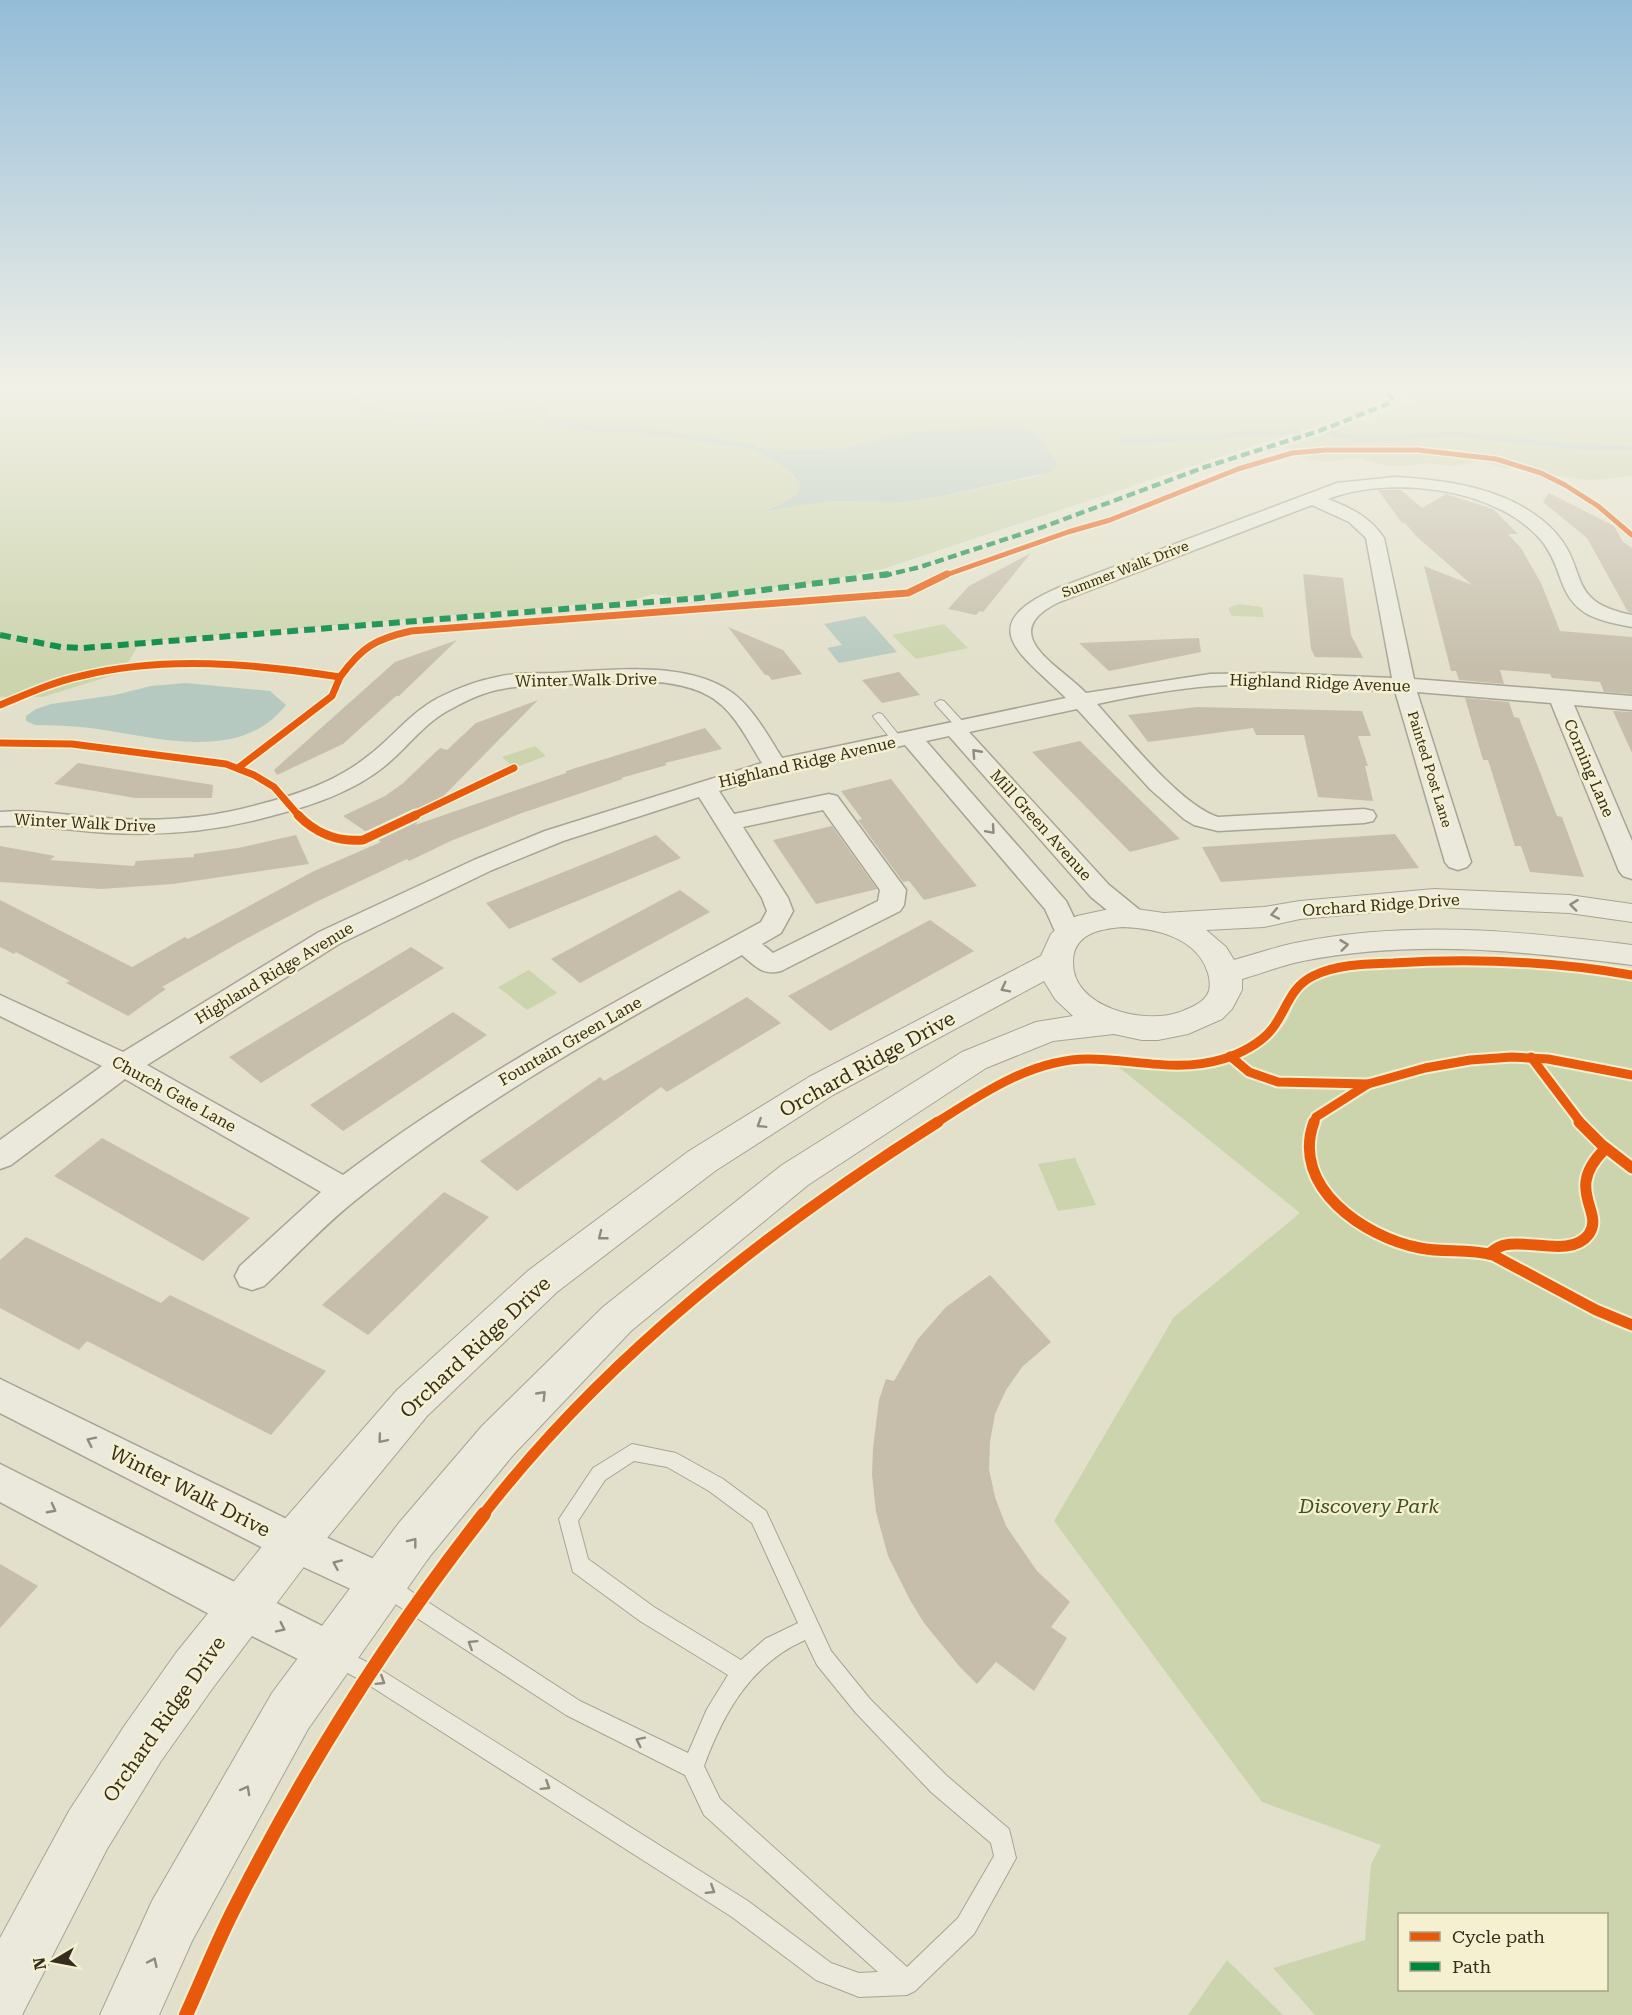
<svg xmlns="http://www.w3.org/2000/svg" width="1632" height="2015" font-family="'Roboto Serif',serif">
<rect width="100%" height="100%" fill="#e2e0ca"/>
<g fill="#ccd4ad" fill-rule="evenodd">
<path d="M 0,387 L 1382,387 L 1388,397 L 1384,403 L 1363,412 L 1228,454 L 883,569 L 808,584 L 679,597 L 653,594 L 633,600 L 140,642 L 123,672 L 43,697 L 0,697 ZM 1019,427 L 1039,476 L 938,497 L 903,502 L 828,501 L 766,510 L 787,501 L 798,493 L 800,484 C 787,468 771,458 753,450 L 753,447 L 787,450 L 840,449 L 913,432 Z"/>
<polygon points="1398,387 1632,387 1632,476 1591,480 1544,474 1532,469 1504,468 1480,461 1452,466 1425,463 1408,466 1387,466 1358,458 1335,461 1308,460 1286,447 1414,402"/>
<polygon points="1239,604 1262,607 1264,617 1232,616 1228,608"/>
<polygon points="944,624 968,648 916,659 892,635"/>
<polygon points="535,746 546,756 514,768 502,757"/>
<path d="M 1453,963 L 1533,966 L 1632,978 L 1632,2015 L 1315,2015 L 1273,1968 L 1365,1940 L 1371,1864 L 1381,1845 L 1262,1802 L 1054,1521 L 1174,1317 L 1300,1213 L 1111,1061 C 1163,1074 1247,1074 1283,1026 C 1298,1006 1291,990 1320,977 C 1354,962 1415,964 1453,963 ZM 1400,1914 L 1606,1914 L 1606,1990 L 1400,1990 Z"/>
<polygon points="529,970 557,993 527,1010 498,987"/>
<polygon points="1075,1158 1096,1205 1058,1211 1038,1164"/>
<polygon points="1227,1960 1283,2015 1188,2015"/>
</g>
<g fill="#b6c9c0">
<polygon points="1019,427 1036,433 1056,462 1055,468 1050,472 938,497 903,502 828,501 765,511 787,501 798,493 800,484 792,474 778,463 753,449 753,447 787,450 840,449 913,432"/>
<polygon points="865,616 897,652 839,663 827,648 842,645 824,624"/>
<path d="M 186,683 L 270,691 L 286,705 C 239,765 154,736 90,728 C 72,726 53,725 35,725 L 26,721 L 26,716 L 36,709 L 51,704 L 115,695 L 151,686 Z"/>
</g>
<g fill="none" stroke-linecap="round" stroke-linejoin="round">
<g stroke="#b6c9c0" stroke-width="5">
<polyline points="330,387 350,392 363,408 417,418 544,409 548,411 541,418 545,420 593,429 633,429 753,447"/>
<polyline points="1332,433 1360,440 1454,434 1576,447 1632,448"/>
<polyline points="1122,442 1197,438 1222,439 1225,435 1297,432"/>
</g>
</g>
<g fill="#c6beab">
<polygon points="1378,490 1401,490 1422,508 1446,494 1493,509 1518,534 1508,534 1521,548 1541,583 1560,631 1632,637 1632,694 1604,692 1600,682 1552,678 1550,674 1500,670 1504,684 1459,680 1456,671 1451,671 1424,566 1472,585 1416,536 1405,523 1402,523"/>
<polygon points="1549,493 1614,526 1623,542 1632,548 1632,613 1628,612 1587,538 1543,502"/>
<polygon points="1031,553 983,612 980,611 976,615 948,609 969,586"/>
<polygon points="1303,574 1343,578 1351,635 1363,658 1315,657 1311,649"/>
<polygon points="728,627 783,650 802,674 772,680 768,675 765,675"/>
<polygon points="1199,638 1201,652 1109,671 1079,643"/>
<polygon points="457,640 399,696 396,696 343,744 277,775 274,770 395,662"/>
<polygon points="899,672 920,695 882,703 862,680"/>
<polygon points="1465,698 1509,702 1514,717 1519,718 1557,816 1562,817 1584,877 1530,872 1521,846 1515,846 1488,760 1483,760"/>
<polygon points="538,700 415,825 566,773 566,771 705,728 722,749 665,763 667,765 621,778 623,779 522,813 453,840 409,861 407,859 314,903 240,942 162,987 166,989 128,1016 66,983 70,981 16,952 14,954 0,947 0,900 132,967 185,937 188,939 312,872 381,842 343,816 385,796 402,784 440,748 447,750 476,723"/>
<polygon points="1197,707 1362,711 1371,736 1358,736 1368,766 1365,766 1373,801 1318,797 1304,735 1256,735 1253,728 1148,742 1128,715"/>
<polygon points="1613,711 1632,712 1632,753"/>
<polygon points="1080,741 1180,839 1130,852 1032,752"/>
<polygon points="78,763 213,785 212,798 135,798 54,784"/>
<polygon points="891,779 937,838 977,886 924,900 909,881 903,882 858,820 862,819 841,791"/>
<polygon points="832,826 877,889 816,904 773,840"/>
<polygon points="1395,834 1419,868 1221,882 1202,847"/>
<polygon points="296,835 309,864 173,884 101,889 0,882 0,846 55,856 50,860 134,866 136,861 194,857 194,854 238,848"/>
<polygon points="656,835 681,858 509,929 486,903"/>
<polygon points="680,890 710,912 580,983 551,959"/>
<polygon points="930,920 974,951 830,1031 788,996"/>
<polygon points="411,947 444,968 261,1083 229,1057"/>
<polygon points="747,997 781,1023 667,1092 661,1087 517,1191 480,1161 600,1077 604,1081"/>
<polygon points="453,1012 487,1035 343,1131 310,1105"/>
<polygon points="102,1138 227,1206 250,1218 203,1261 54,1176"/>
<polygon points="444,1192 489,1217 368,1335 322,1305"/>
<polygon points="26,1237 161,1303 170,1295 326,1371 271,1435 87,1341 79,1350 0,1308 0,1260"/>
<polygon points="990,1275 1051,1342 1022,1367 1006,1390 995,1414 990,1442 989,1469 995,1497 1006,1526 1037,1571 1070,1602 1051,1627 1067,1638 1034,1691 996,1662 977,1684 960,1667 924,1623 910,1600 888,1556 876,1512 872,1475 873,1448 879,1400 886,1379 894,1381 918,1339 946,1307"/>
<polygon points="0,1564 38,1586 0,1628"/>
</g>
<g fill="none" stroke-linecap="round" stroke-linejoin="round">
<g stroke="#a7a494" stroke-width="2">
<g id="service">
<polygon points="940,700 944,701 966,725 966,729 958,729 936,705 935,703"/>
<polygon points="878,713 882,714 902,739 902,743 894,743 874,718 873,716"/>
<path d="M 632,1444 L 676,1453 L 723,1479 L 766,1511 L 831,1651 L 870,1699 L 947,1776 L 1009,1829 L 1016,1858 L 974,1934 L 915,1991 L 907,1995 L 859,1997 L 816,1980 L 732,1917 L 364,1682 L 331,1664 L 328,1657 L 331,1650 L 338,1647 L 378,1668 L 748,1901 L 831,1963 L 859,1973 L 878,1972 L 704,1815 L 685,1775 L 566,1715 L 380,1594 L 377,1587 L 380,1580 L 387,1578 L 394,1580 L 580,1701 L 688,1753 L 707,1709 L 728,1675 L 640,1621 L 573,1572 L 559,1519 L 593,1468 ZM 634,1461 L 667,1467 L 709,1491 L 752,1523 L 798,1623 L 765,1639 L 741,1660 L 654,1607 L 588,1559 L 578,1521 L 605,1480 ZM 805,1640 L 817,1665 L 856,1713 L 931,1792 L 991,1843 L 994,1856 L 958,1918 L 907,1967 L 720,1799 L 704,1766 C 724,1712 751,1664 805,1640 Z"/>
</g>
</g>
<g stroke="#a7a494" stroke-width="3">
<g id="minor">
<path d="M 1395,477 C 1449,480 1513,489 1553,530 C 1591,570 1563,601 1632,615 L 1632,627 C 1598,620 1574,617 1561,580 C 1556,565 1551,552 1541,540 C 1496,487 1389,475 1328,499 C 1351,508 1370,517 1384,538 L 1414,679 L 1632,696 L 1632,710 L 1574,705 L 1632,841 L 1632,879 L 1623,876 L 1619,871 L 1551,703 L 1417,692 L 1471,862 L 1467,867 L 1458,870 L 1449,867 L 1445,862 L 1395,691 C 1334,688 1272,682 1211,686 C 1173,689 1134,696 1097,704 C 1126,736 1179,804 1218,817 L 1364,809 L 1373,811 L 1376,816 L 1373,821 L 1364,823 L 1218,831 L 1194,825 L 1184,819 L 1150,789 L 1077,709 L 969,732 L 1109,885 L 1141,911 L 1145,917 L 1141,923 L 1132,925 L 1123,923 L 1091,897 L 949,736 L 926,741 L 1066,901 L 1082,934 L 1079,940 L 1069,942 L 1059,940 L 1045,909 L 905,745 L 781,772 L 719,791 L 734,814 L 829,794 L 837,796 L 906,890 L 904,905 L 900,911 L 781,971 C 763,976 755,966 742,955 C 609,1029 476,1103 357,1199 C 324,1225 295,1257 264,1286 L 252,1290 L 240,1286 L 235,1276 L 240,1266 L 321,1192 L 125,1079 L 11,1165 L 0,1169 L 0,1140 L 102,1066 L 0,1016 L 0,995 L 123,1052 L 319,932 L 474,860 L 545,831 L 762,763 C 747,739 734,710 709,696 C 668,673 602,683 556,685 C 538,686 520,685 502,689 C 484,692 467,700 451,709 C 425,722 408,747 386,765 C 353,792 311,806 271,816 C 217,831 164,836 109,833 C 72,831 37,824 0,826 L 0,812 C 35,809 69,816 104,818 C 156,822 207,819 257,805 C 296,795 336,782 368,756 C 392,738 410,713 438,698 C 456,689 476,681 497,677 C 516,672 536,674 556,673 C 607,670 679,661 725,688 C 751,703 766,733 782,758 L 1066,698 C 1023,655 970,626 1058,588 L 1337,483 ZM 1312,505 L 1349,522 L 1366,538 L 1392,678 L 1273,673 L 1210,674 L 1086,693 C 1059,665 994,634 1059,602 ZM 699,797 L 762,898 L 767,911 L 761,922 C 618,1000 474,1076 343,1175 L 147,1065 L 339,944 L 492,870 L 563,841 ZM 823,810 L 880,890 L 878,901 L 773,953 L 762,944 L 781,933 L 793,911 L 788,898 L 743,827 Z"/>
<polygon points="0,1379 299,1525 396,1569 402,1583 396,1597 381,1603 271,1552 0,1413"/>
<polygon points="0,1464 346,1638 352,1653 346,1668 331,1674 316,1668 226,1623 0,1502"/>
</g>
</g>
<g stroke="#a7a494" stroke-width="2">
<path id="tertiary" d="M 1434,889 L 1569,895 L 1632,904 L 1632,922 L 1569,913 L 1434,907 L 1300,919 L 1264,927 L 1206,930 L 1226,947 L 1234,960 C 1256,954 1278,946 1300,942 C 1415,920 1518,931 1632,945 L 1632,965 C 1520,951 1416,939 1303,961 C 1283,965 1262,973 1242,979 L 1242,990 L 1232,1009 L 1222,1019 L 1188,1034 L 1158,1040 L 1142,1040 L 1114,1034 L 1053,1041 L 986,1068 L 808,1185 L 631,1331 L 514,1454 L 430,1556 L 308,1729 L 192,1941 L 159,2015 L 100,2015 L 152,1901 L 272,1693 L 398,1524 L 482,1426 L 603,1307 L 782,1165 L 962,1052 L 1036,1022 L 1073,1016 L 1055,999 L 1044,981 L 833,1095 L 715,1171 L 557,1292 L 427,1416 L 309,1560 L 212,1689 L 161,1761 L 107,1849 L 22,2015 L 0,2015 L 0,1938 L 69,1811 L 125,1725 L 176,1653 L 277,1528 L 397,1390 L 529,1270 L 689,1151 L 809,1077 L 1041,956 L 1051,934 L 1062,924 L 1077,916 L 1105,910 L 1122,907 L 1164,913 L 1264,907 L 1300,901 ZM 1122,927 C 1155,928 1197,937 1208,973 C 1210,980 1211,989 1207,995 C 1201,1004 1190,1008 1180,1012 C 1145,1025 1072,1008 1073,962 C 1073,934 1099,929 1122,927 Z"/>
</g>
<use href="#service" fill="#eae9dc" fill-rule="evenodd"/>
<use href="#minor" fill="#eae9dc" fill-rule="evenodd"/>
<use href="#tertiary" fill="#eae9dc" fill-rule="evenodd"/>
<polyline stroke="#00873e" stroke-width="4.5" stroke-dasharray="9 4.5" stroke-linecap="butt" points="883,576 920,567 1043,527 1205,467 1319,431 1390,403 1392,399 1384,387"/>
<polyline stroke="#00873e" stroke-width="6" stroke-dasharray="11 6" stroke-linecap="butt" points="0,635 61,647 83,648 700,598 889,574"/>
<g stroke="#f4f0d0" stroke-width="8">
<polyline id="cycleway-far4" points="943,576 1068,532 1110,520 1238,469 1292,453 1326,450 1418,450 1496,459 1541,473 1565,485 1598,506 1632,535"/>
</g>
<g stroke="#f4f0d0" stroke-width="10">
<g id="cycleway-far3">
<path d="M 0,705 C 27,694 53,682 81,676 C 166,655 255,664 340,677 C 362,647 375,639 411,631 L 908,593 L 947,574"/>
<polyline points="0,743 72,744 226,764 254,775 274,787 299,816"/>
<polyline points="238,768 332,696 340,677"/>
<polyline points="413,816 514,768"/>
</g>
</g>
<g stroke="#f4f0d0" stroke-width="13">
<g id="cycleway-far2">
<path d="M 298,815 C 315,833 338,842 363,840 L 416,815"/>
<polyline points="1230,1056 1249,1072 1278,1082 1368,1084 1425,1068 1470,1060 1512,1057 1548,1059 1632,1075"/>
<polyline points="1531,1057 1581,1123"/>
<path d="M 936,1123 C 981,1094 1032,1059 1088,1059 C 1133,1059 1178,1073 1223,1059 C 1240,1054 1261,1043 1272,1029 C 1287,1010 1289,988 1313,976 C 1337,964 1367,964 1393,963 C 1473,958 1552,961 1632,975"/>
<polyline points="1314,1123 1316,1117 1368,1084"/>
</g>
</g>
<g stroke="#f4f0d0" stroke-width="15">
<g id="cycleway-far1">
<path d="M 1314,1122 C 1290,1187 1364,1237 1420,1248 C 1444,1253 1469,1248 1493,1255 L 1596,1310 L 1632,1325"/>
<polyline points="1579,1122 1601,1144 1632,1168"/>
<path d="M 1489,1254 C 1494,1250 1498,1246 1505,1245 C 1528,1239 1572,1258 1589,1234 C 1605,1211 1563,1190 1605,1149"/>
<path d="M 483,1515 C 606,1356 769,1229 938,1122"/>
</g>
</g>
<g stroke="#f4f0d0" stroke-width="18">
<path id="cycleway" d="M 186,2015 C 203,1978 218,1939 237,1903 C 306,1767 390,1634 484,1514"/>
</g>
<use href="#cycleway-far4" stroke="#e8590c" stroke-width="5"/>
<use href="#cycleway-far3" stroke="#e8590c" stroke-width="7"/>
<use href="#cycleway-far2" stroke="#e8590c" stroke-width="9"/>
<use href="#cycleway-far1" stroke="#e8590c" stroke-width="11"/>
<use href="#cycleway" stroke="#e8590c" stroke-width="14"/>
</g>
<defs><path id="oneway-chevron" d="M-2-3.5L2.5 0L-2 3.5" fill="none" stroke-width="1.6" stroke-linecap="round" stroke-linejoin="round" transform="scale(1.5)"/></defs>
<g stroke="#908b7c">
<use href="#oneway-chevron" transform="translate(976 753) rotate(-132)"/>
<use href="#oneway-chevron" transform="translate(991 830) rotate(49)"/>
<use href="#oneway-chevron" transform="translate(1574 905) rotate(-173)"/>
<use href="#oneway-chevron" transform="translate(1275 914) rotate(169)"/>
<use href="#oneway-chevron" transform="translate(1344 945) rotate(-7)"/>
<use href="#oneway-chevron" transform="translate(1005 988) rotate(153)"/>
<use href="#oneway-chevron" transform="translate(761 1124) rotate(148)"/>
<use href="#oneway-chevron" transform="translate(602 1236) rotate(142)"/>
<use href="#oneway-chevron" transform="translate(542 1395) rotate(-46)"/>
<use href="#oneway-chevron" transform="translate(382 1439) rotate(130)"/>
<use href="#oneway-chevron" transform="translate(91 1441) rotate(-154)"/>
<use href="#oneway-chevron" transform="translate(52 1509) rotate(28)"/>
<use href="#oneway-chevron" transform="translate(413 1542) rotate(-52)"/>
<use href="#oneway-chevron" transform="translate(337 1564) rotate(-156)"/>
<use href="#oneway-chevron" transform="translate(281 1628) rotate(26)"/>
<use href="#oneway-chevron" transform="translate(472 1644) rotate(-148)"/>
<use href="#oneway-chevron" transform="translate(381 1681) rotate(32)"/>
<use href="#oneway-chevron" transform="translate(640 1741) rotate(-154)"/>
<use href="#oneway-chevron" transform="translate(546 1786) rotate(32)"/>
<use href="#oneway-chevron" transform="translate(246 1790) rotate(-61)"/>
<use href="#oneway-chevron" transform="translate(711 1890) rotate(32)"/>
<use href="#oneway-chevron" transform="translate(153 1962) rotate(-65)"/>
</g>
<linearGradient id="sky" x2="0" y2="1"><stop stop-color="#94bcd8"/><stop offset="0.58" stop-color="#f2f1e7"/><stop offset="1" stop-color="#f2f1e7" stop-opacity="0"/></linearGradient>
<rect width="1632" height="669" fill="url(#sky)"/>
<g text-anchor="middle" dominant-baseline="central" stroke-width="5" stroke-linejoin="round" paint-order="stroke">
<g font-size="14" fill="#352d1d" stroke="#f4f0d0">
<text transform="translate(1125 569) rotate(-21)">Summer Walk Drive</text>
<text transform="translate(1430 769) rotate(73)">Painted Post Lane</text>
</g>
<g font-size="16" fill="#352d1d" stroke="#f4f0d0">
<text transform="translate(586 680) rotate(-1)">Winter Walk Drive</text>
<text transform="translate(1320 683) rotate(2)">Highland Ridge Avenue</text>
<text transform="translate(807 762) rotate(-13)">Highland Ridge Avenue</text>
<text transform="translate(1589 768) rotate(67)">Corning Lane</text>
<text transform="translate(85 823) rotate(3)">Winter Walk Drive</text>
<text transform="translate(1041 825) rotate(48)">Mill Green Avenue</text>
<text transform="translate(1381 905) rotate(-4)">Orchard Ridge Drive</text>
<text transform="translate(274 973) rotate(-31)">Highland Ridge Avenue</text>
<text transform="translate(570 1041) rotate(-30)">Fountain Green Lane</text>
<text transform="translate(174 1094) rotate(29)">Church Gate Lane</text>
</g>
<g font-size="20" fill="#352d1d" stroke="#f4f0d0">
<text transform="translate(867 1064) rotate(-29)">Orchard Ridge Drive</text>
<text transform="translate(475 1347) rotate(-43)">Orchard Ridge Drive</text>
<text transform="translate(190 1491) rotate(27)">Winter Walk Drive</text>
<text transform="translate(164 1719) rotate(-55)">Orchard Ridge Drive</text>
</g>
<g font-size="20" font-style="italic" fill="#3d5124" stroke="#f4f0d0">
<text x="1369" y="1506">Discovery Park</text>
</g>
</g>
<rect x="1398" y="1913" width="210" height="78" fill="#f4f0d0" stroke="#a8a288" stroke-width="1.5"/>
<rect x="1410" y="1932" width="30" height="9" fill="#e8590c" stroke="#a8a288" stroke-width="1.5"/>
<text x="1452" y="1943" font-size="18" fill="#352d1d">Cycle path</text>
<rect x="1410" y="1962" width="30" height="9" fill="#00873e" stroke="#a8a288" stroke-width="1.5"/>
<text x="1452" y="1973" font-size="18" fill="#352d1d">Path</text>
<g transform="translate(54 1961) rotate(260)" stroke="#f4f0d0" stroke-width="4.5" paint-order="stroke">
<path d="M0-4.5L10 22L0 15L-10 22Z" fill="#352d1d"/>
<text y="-9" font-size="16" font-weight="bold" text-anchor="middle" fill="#352d1d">N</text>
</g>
</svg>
